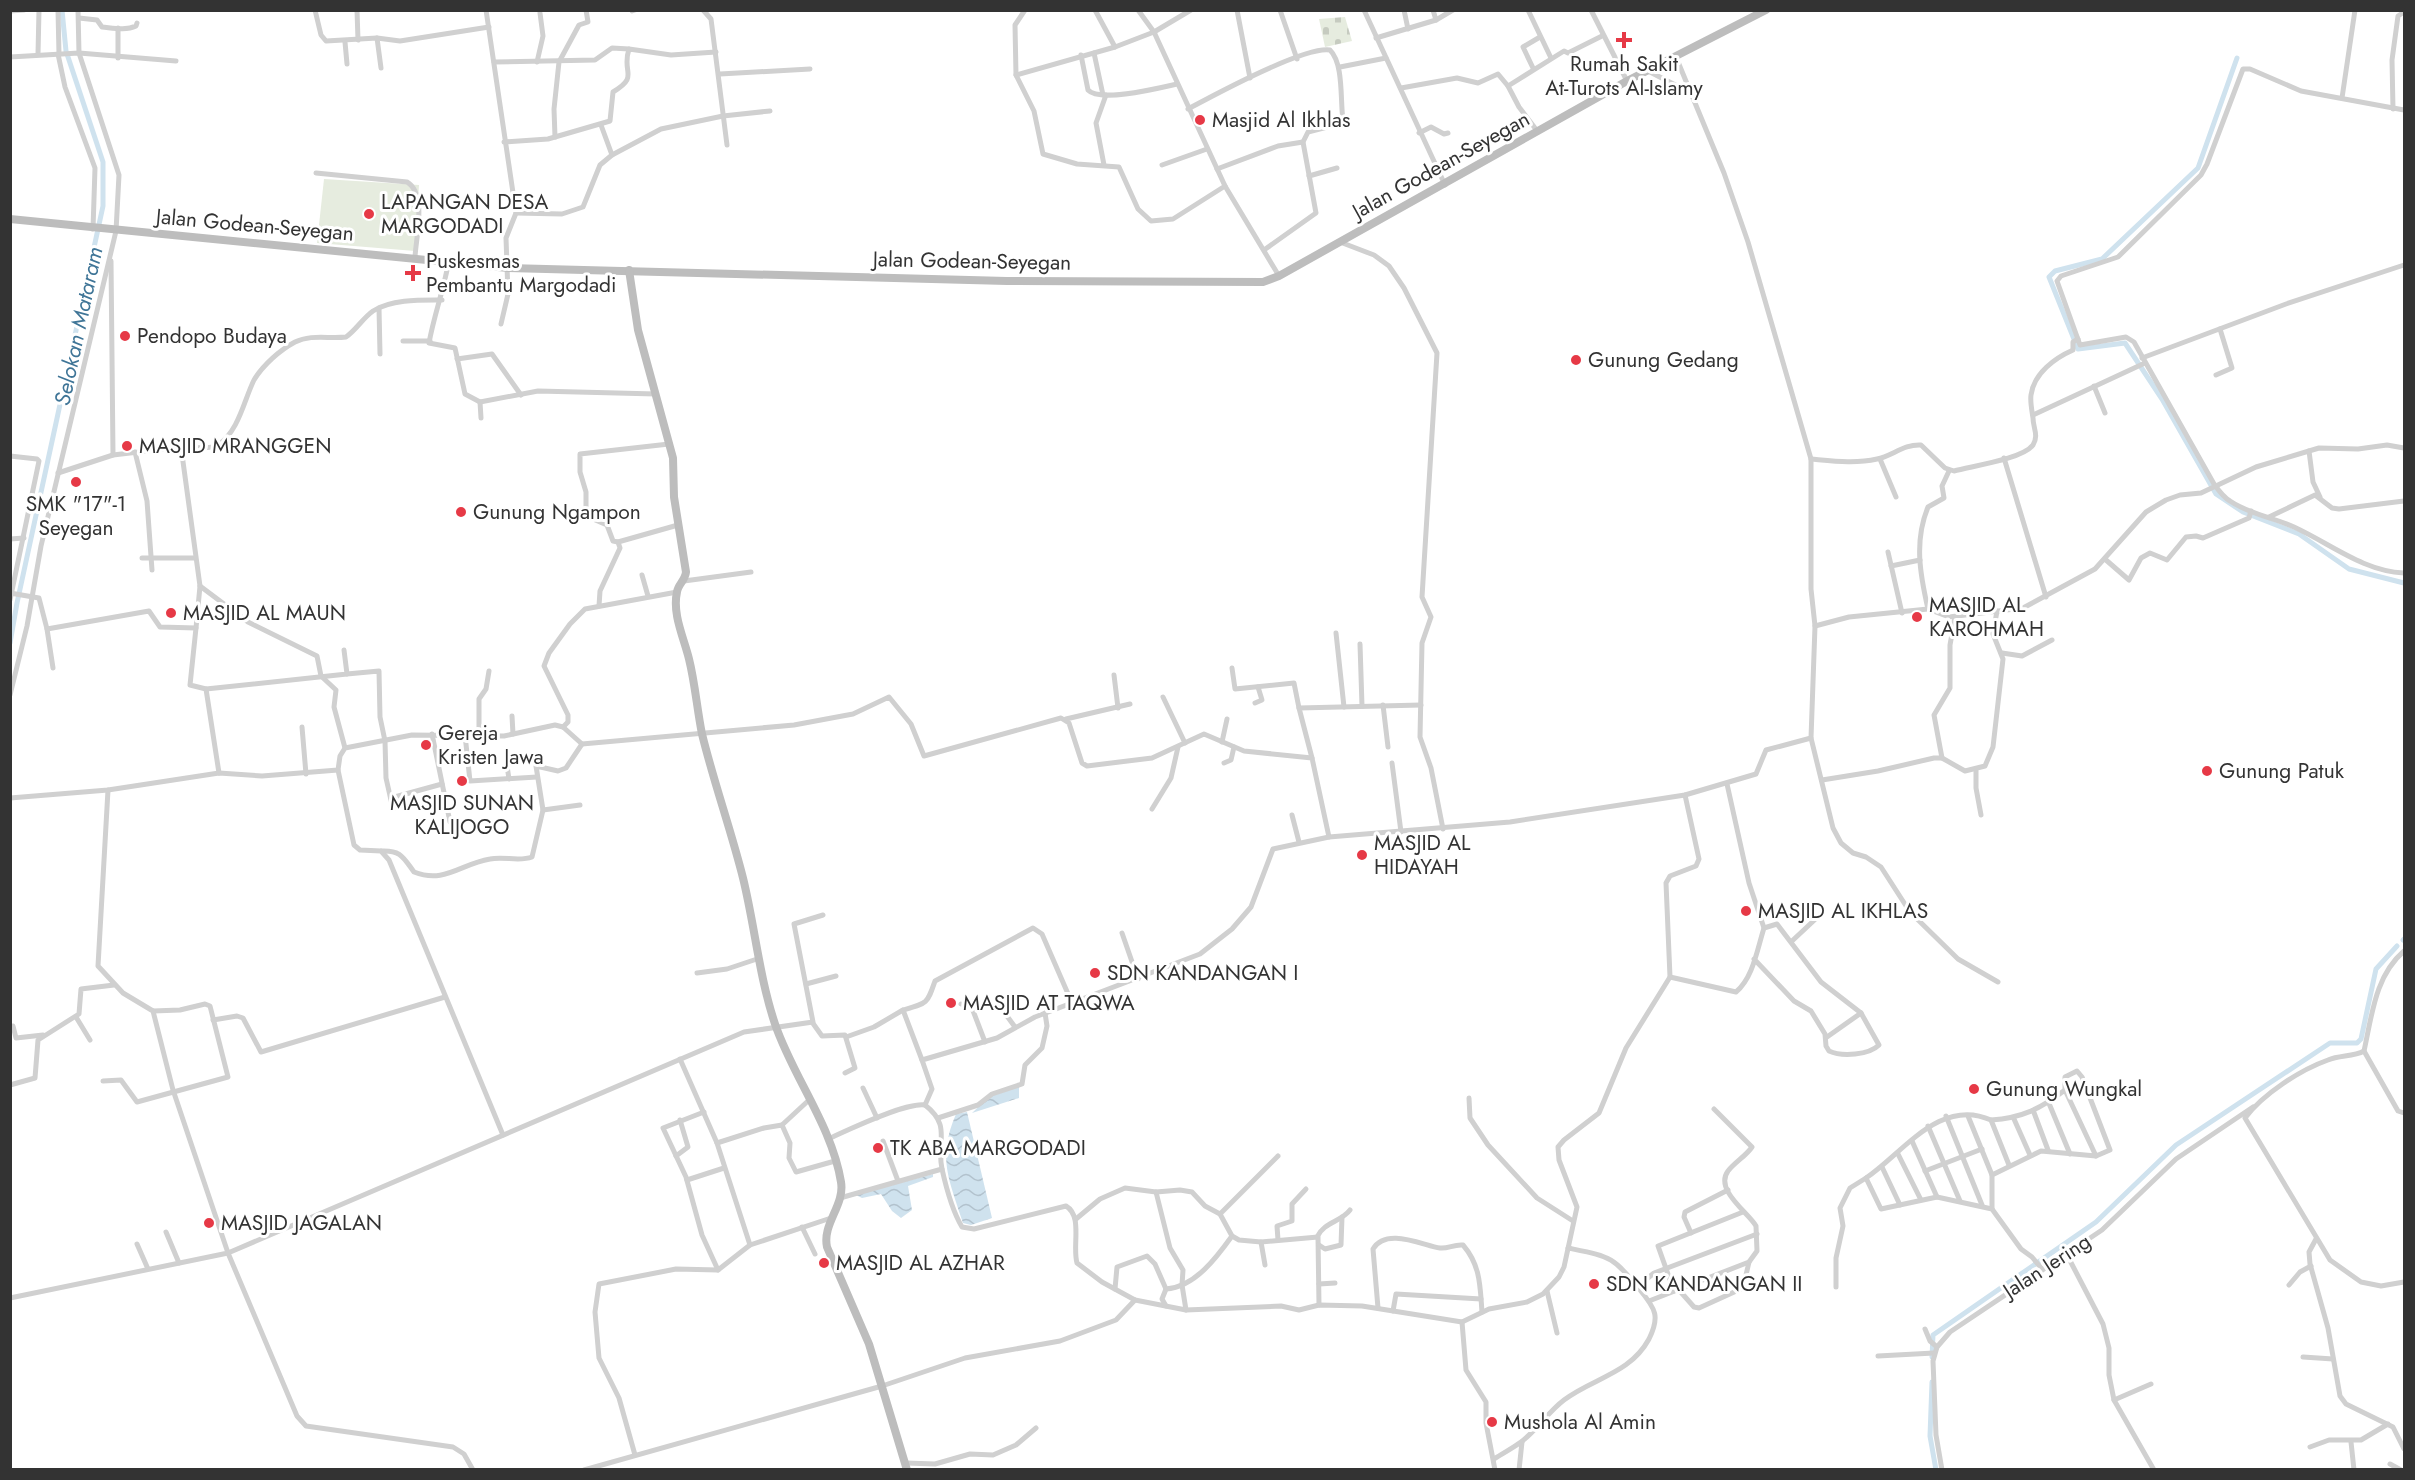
<svg xmlns="http://www.w3.org/2000/svg" width="2415" height="1480" font-family="Jost,sans-serif">
<defs>
<pattern id="cemetery-stones" width="16" height="16" patternUnits="userSpaceOnUse" patternTransform="scale(1.5)"><rect width="16" height="16" fill="#e6ecdf"/><path d="M2 7V4a2 2 0 0 1 4 0v3zM10 15v-3a2 2 0 0 1 4 0v3z" fill="#c6cbc0"/></pattern>
<pattern id="water-waves" width="16" height="10" patternUnits="userSpaceOnUse" patternTransform="scale(1.5)"><rect width="16" height="10" fill="#cfe2ee"/><path d="M0 5q4-4 8 0t8 0" fill="none" stroke="#b2c2cd"/></pattern>
</defs>
<rect width="100%" height="100%" fill="#fff"/>
<polygon fill="url(#cemetery-stones)" points="1345,17 1352,41 1325,47 1319,19"/>
<polygon fill="#e6ecdf" points="324,179 419,185 415,251 317,243"/>
<g fill="url(#water-waves)">
<polygon points="1019,1086 1019,1098 972,1113 991,1095"/>
<path d="M 967,1112 L 992,1218 L 971,1225 L 963,1223 C 949,1179 937,1158 956,1114 Z"/>
<polygon points="933,1174 933,1177 908,1186 912,1210 901,1218 892,1211 881,1194 862,1198 856,1195"/>
</g>
<g fill="none" stroke-linecap="round" stroke-linejoin="round">
<g stroke="#cfe2ee" stroke-width="5">
<polyline points="2237,58 2198,168 2102,259 2055,271 2049,277 2078,349 2125,343 2162,399 2216,494 2243,512 2299,534 2349,569 2404,583"/>
<polyline points="10,643 17,603 103,206 103,162 66,51 62,10"/>
<polyline points="2403,940 2404,939"/>
<polyline points="1932,1357 1933,1335 2096,1222 2176,1145 2330,1043 2357,1043 2361,1039 2376,969 2397,946"/>
<polyline points="1932,1382 1930,1436 1936,1470"/>
</g>
<g stroke="#d0d0d0" stroke-width="5">
<polyline points="58,10 59,54"/>
<polyline points="315,10 321,35 326,41 377,38 381,68"/>
<polyline points="357,10 358,40"/>
<polyline points="486,10 516,213 506,238 508,294 501,324"/>
<polyline points="703,10 711,19 727,145"/>
<polyline points="1025,10 1015,25 1016,75 1034,111 1043,154 1077,164 1119,167 1138,209 1151,221 1173,219 1225,186"/>
<polyline points="1095,10 1115,47"/>
<polyline points="1138,10 1154,32 1225,186 1279,276"/>
<polyline points="1237,10 1250,78"/>
<polyline points="1280,10 1297,59"/>
<polyline points="1364,10 1445,185"/>
<polyline points="1404,10 1408,29"/>
<polyline points="1433,10 1436,20"/>
<polyline points="1528,10 1551,58"/>
<polyline points="1591,10 1627,81"/>
<polyline points="10,11 24,10"/>
<polyline points="632,11 635,10"/>
<path d="M 79,18 L 97,20 L 102,27 C 113,28 126,31 136,26 L 137,23"/>
<polyline points="118,28 118,58"/>
<polyline points="377,38 400,41 489,27"/>
<polyline points="1376,38 1436,20 1453,10"/>
<polyline points="345,42 347,64"/>
<polyline points="1094,53 1103,95"/>
<polyline points="38,54 39,10"/>
<polyline points="58,54 65,87 95,168 93,229"/>
<path d="M 1081,55 L 1088,90 C 1100,103 1159,88 1177,84"/>
<polyline points="10,57 79,53 176,61"/>
<polyline points="494,62 595,60 612,48 629,49"/>
<polyline points="537,62 543,36 540,13"/>
<polyline points="1340,67 1386,58"/>
<polyline points="1533,68 1523,47 1540,37"/>
<polyline points="1648,71 1693,94"/>
<polyline points="720,74 810,69"/>
<polyline points="1016,75 1115,47 1154,32 1191,10"/>
<polyline points="1508,86 1519,107 1538,132"/>
<polyline points="1401,88 1457,78 1478,83 1498,74 1508,86 1564,51 1568,53 1602,36"/>
<polyline points="2342,98 2355,10"/>
<path d="M 1188,109 C 1214,95 1304,46 1330,50 C 1344,64 1340,101 1343,120 L 1339,124 L 1308,132 L 1303,142 L 1316,213 L 1264,250"/>
<polyline points="2393,109 2392,60 2398,16 2404,12"/>
<path d="M 2404,110 L 2301,91 L 2250,69 L 2243,69 L 2207,164 L 2201,175 L 2118,257 L 2061,276 L 2057,281 L 2080,345 L 2126,337 L 2134,342 L 2214,484 C 2219,491 2223,497 2230,501 C 2249,514 2274,518 2294,527 C 2331,544 2363,571 2404,573"/>
<polyline points="601,125 612,155"/>
<polyline points="1419,133 1431,127 1444,134 1448,133"/>
<polyline points="555,137 554,109 559,62 579,25 588,22 586,10"/>
<path d="M 504,142 L 548,139 L 610,121 L 613,92 C 640,76 621,73 629,49 L 671,55 L 716,52"/>
<polyline points="1104,165 1096,123 1106,95"/>
<polyline points="1162,165 1207,149"/>
<polyline points="1217,169 1278,146 1303,142"/>
<path d="M 316,173 L 407,182 C 427,194 416,237 415,257"/>
<polyline points="1309,176 1337,168"/>
<polyline points="516,213 562,214 583,207 600,165 612,155 661,129 723,116 770,111"/>
<polyline points="1340,242 1374,255 1389,266 1404,288 1437,353 1422,597 1431,617 1422,643 1420,737 1431,768 1443,829"/>
<path d="M 449,260 C 444,289 434,315 429,343 L 455,348 L 465,394 L 480,402 L 538,391 L 656,394"/>
<polyline points="111,261 113,455"/>
<polyline points="379,308 380,354"/>
<polyline points="403,341 430,341"/>
<polyline points="2142,358 2286,304 2404,265"/>
<polyline points="457,359 492,354 521,395"/>
<polyline points="2216,375 2232,368 2220,329"/>
<polyline points="2094,386 2105,413"/>
<polyline points="480,402 481,418"/>
<polyline points="2033,415 2145,363"/>
<path d="M 181,447 C 191,447 210,450 218,445 C 239,431 244,400 254,380 C 263,365 280,350 295,342 C 311,334 329,339 346,337 C 356,330 363,318 373,311 C 392,299 421,300 442,300"/>
<polyline points="2309,451 2313,482 2320,497"/>
<polyline points="135,452 147,501 152,570"/>
<polyline points="10,456 37,459 39,461 10,600"/>
<polyline points="2004,458 2046,597"/>
<path d="M 1811,459 C 1833,461 1855,464 1877,459 C 1892,456 1904,444 1921,445 L 1945,468 L 1954,471 C 1972,466 2023,459 2033,445 C 2039,435 2033,428 2033,418 C 2032,411 2030,402 2031,395 C 2034,373 2055,358 2073,350 L 2073,342 L 2078,339"/>
<polyline points="1880,459 1896,497"/>
<polyline points="2269,517 2315,495 2332,508 2339,509 2404,501"/>
<polyline points="10,539 24,538"/>
<polyline points="618,542 678,525"/>
<polyline points="1888,552 1902,613"/>
<polyline points="142,558 195,558"/>
<polyline points="2106,560 2129,580 2141,558 2150,553 2167,560 2186,537 2196,536 2203,538 2249,518 2251,511"/>
<polyline points="1891,566 1920,560"/>
<polyline points="642,575 648,596"/>
<polyline points="684,581 751,572"/>
<polyline points="200,586 248,622 317,656 321,676 336,690 334,707 345,748"/>
<polyline points="10,593 39,598 47,629 149,611 160,627 196,628 200,586 181,447 113,455 58,473"/>
<polyline points="599,606 600,591 620,548 618,542 613,541 607,525 586,516 586,492 580,472 580,454 669,444"/>
<path d="M 1928,609 C 1920,574 1914,541 1928,507 L 1944,498 L 1942,486 L 1949,471"/>
<polyline points="1815,626 1849,617 1928,609 1949,617 2023,608 2095,569 2146,512 2166,500 2180,495 2201,493 2256,467 2319,448 2358,449 2387,445 2404,448"/>
<polyline points="196,628 190,685 206,689 219,773"/>
<polyline points="47,629 53,668"/>
<polyline points="1336,633 1344,707"/>
<polyline points="1360,644 1362,706"/>
<polyline points="2002,653 2022,656 2052,640"/>
<polyline points="1232,668 1235,689 1294,683 1299,708"/>
<polyline points="347,674 379,671 380,717 385,741 386,778 393,809"/>
<polyline points="1114,675 1118,708"/>
<polyline points="206,689 347,674 344,650"/>
<polyline points="10,695 27,626 41,546 116,231 119,175 79,53 78,10"/>
<polyline points="1163,697 1185,743"/>
<polyline points="1255,703 1262,700 1258,687"/>
<polyline points="1383,705 1388,747"/>
<polyline points="512,716 513,734"/>
<polyline points="1066,719 1130,704"/>
<polyline points="302,727 306,774"/>
<polyline points="563,727 568,722 568,715 544,666 549,653 570,624 585,609 677,592"/>
<polyline points="432,734 450,822"/>
<polyline points="465,735 470,781 537,777"/>
<polyline points="479,735 479,699 486,689 489,671"/>
<polyline points="1811,738 1833,828 1841,843 1853,853 1866,857 1881,867 1910,912 1958,959 1998,982"/>
<polyline points="1222,742 1227,719"/>
<polyline points="1312,758 1299,708 1421,705"/>
<polyline points="1942,758 1934,715 1950,688 1950,645 1955,617"/>
<polyline points="506,759 509,779"/>
<polyline points="1224,763 1231,760 1234,747"/>
<polyline points="1392,763 1401,832"/>
<polyline points="338,770 354,845 360,850 381,851 389,860 503,1135"/>
<polyline points="1976,771 1976,788 1981,815"/>
<polyline points="1822,780 1878,771 1934,758 1942,758 1965,771 1985,766 1993,747 2003,659 1993,634 1997,611"/>
<polyline points="1727,784 1749,883 1764,928"/>
<polyline points="10,798 108,790 219,773 262,776 338,770 340,756 345,748 412,735 504,736 555,725 563,727 582,744 794,725 853,714 889,697 911,724 924,756 1061,718 1069,723 1082,763 1087,766 1152,758 1204,734 1244,751 1312,758 1329,837"/>
<polyline points="391,798 442,784"/>
<polyline points="1152,809 1171,778 1178,747"/>
<polyline points="543,810 580,805"/>
<polyline points="1292,815 1299,842"/>
<path d="M 381,851 C 401,850 403,857 414,872 C 445,884 460,864 490,859 C 504,856 519,862 532,857 L 543,810 L 536,766 L 558,771 L 566,768 L 582,744"/>
<polyline points="1122,933 1138,979"/>
<polyline points="1792,941 1823,912"/>
<path d="M 2404,951 C 2375,976 2372,1015 2364,1051 C 2353,1057 2340,1055 2328,1060 C 2300,1070 2263,1094 2245,1118 L 2330,1260 L 2361,1282 L 2381,1286 L 2404,1282"/>
<polyline points="697,973 727,969 757,959"/>
<path d="M 1670,977 L 1736,992 C 1753,978 1757,950 1764,928 L 1777,924 L 1821,982 L 1861,1013 L 1879,1045 C 1869,1055 1842,1057 1829,1051 L 1826,1046 L 1825,1034 L 1811,1011 L 1794,1001 L 1754,959"/>
<polyline points="806,984 836,976"/>
<polyline points="996,1001 1015,1027"/>
<polyline points="961,1004 972,1008 985,1042"/>
<polyline points="76,1017 90,1040"/>
<polyline points="213,1020 237,1016 243,1018 261,1052 445,997"/>
<polyline points="812,1022 822,1036 845,1035 855,1068 845,1073"/>
<polyline points="13,1026 16,1038 43,1035"/>
<polyline points="846,1037 874,1027 903,1010"/>
<polyline points="1827,1037 1861,1013"/>
<polyline points="2364,1051 2398,1111 2404,1113"/>
<polyline points="680,1059 717,1143 750,1245"/>
<path d="M 922,1060 L 903,1010 C 928,1003 927,1004 935,981 L 1033,928 L 1042,934 L 1072,1003"/>
<polyline points="103,1081 121,1080 137,1102 228,1077 210,1006 205,1004 180,1010 153,1011"/>
<polyline points="10,1085 35,1078 38,1040 79,1014 81,989 114,985"/>
<polyline points="863,1088 877,1118"/>
<polyline points="1469,1098 1470,1118 1488,1145 1537,1198 1573,1221"/>
<polyline points="2048,1101 2070,1154"/>
<path d="M 925,1105 C 952,1126 936,1141 942,1169 C 946,1187 953,1212 962,1227 L 974,1229 L 1066,1206 C 1083,1216 1072,1246 1077,1263 L 1102,1282 L 1135,1300 L 1186,1310 L 1281,1306 L 1299,1310 L 1319,1305 L 1362,1306 L 1462,1322 L 1489,1309 L 1527,1302 L 1543,1294 L 1559,1277 L 1564,1267 L 1577,1207 L 1559,1160 L 1558,1147 L 1564,1140 L 1599,1113 L 1626,1048 L 1670,977 L 1666,883 L 1670,876 L 1696,866 L 1699,859 L 1685,795"/>
<polyline points="2033,1110 2048,1150"/>
<polyline points="704,1112 663,1128 686,1177 702,1235 718,1270"/>
<polyline points="1946,1116 1982,1205"/>
<polyline points="1968,1116 1992,1175"/>
<polyline points="938,1118 978,1105 992,1094 1022,1084 1025,1065 1042,1048 1047,1026 1045,1013"/>
<polyline points="2014,1119 2030,1155"/>
<path d="M 1991,1120 C 2022,1118 2040,1109 2065,1090 L 2065,1077 L 2077,1071 L 2082,1077 L 2110,1150 L 2096,1156"/>
<polyline points="782,1125 809,1100"/>
<polyline points="1928,1126 1960,1201"/>
<path d="M 828,1139 C 848,1130 906,1102 925,1105 L 932,1089 L 922,1060 L 997,1038 L 1035,1017 L 1200,954 L 1232,929 L 1251,907 L 1273,849 L 1329,837 L 1510,822 L 1685,795 L 1756,774 L 1766,750 L 1811,738 L 1815,626 L 1811,589 L 1811,459 L 1748,242 L 1724,173 L 1676,57"/>
<polyline points="883,1141 898,1181"/>
<polyline points="1912,1141 1937,1197"/>
<polyline points="717,1143 764,1128 782,1125 790,1143 789,1158 796,1172 835,1161"/>
<polyline points="1898,1154 1921,1200"/>
<polyline points="676,1156 688,1147 680,1120"/>
<path d="M 2009,1165 L 1991,1120 C 1940,1097 1903,1153 1866,1178 L 1881,1209 L 1937,1197 L 1992,1209 L 2021,1249 L 2032,1257 L 2042,1269"/>
<polyline points="1882,1167 1900,1205"/>
<polyline points="1925,1171 1982,1149"/>
<polyline points="687,1180 724,1168"/>
<polyline points="1156,1192 1170,1248 1183,1270 1182,1285 1186,1310"/>
<polyline points="840,1198 942,1169"/>
<polyline points="1992,1209 1992,1175 2041,1151 2096,1156 2065,1090"/>
<polyline points="1220,1214 1278,1156"/>
<polyline points="1076,1219 1100,1199 1125,1188 1156,1192 1180,1190 1192,1192 1205,1206 1220,1214 1232,1236 1239,1240 1261,1242 1318,1237 1319,1305"/>
<polyline points="802,1227 815,1254"/>
<polyline points="166,1232 179,1263"/>
<polyline points="1691,1233 1684,1217 1685,1212 1728,1190"/>
<path d="M 1317,1237 C 1324,1222 1341,1222 1350,1210"/>
<polyline points="2316,1239 2309,1252 2310,1264 2328,1328 2340,1396 2346,1404 2393,1427 2404,1449"/>
<polyline points="1278,1240 1277,1226 1292,1221 1292,1204 1306,1189"/>
<polyline points="1261,1242 1265,1265"/>
<polyline points="137,1244 148,1269"/>
<polyline points="1319,1245 1325,1249 1341,1245 1342,1217"/>
<polyline points="2066,1253 2103,1324 2109,1348 2109,1375 2114,1400 2154,1470"/>
<polyline points="1319,1284 1335,1283"/>
<polyline points="2289,1285 2300,1272 2311,1266"/>
<polyline points="1637,1287 1654,1273 1757,1234"/>
<polyline points="1836,1287 1836,1258 1843,1226 1840,1208 1850,1188 1866,1178"/>
<path d="M 1115,1289 L 1117,1267 L 1147,1256 L 1155,1264 L 1166,1289 C 1195,1287 1217,1257 1232,1236"/>
<polyline points="1166,1289 1162,1299 1166,1306"/>
<polyline points="1679,1290 1694,1307 1699,1308 1743,1288 1749,1262"/>
<polyline points="1547,1291 1557,1333"/>
<polyline points="1674,1291 1658,1246 1743,1212"/>
<polyline points="10,1298 228,1253 173,1090 153,1011 123,993 98,966 108,790"/>
<path d="M 1649,1301 L 1749,1262 L 1757,1251 L 1756,1226 C 1749,1213 1714,1190 1728,1171 C 1735,1162 1746,1156 1752,1147 L 1714,1109"/>
<path d="M 1378,1308 L 1373,1249 C 1386,1227 1422,1245 1440,1248 C 1448,1249 1454,1244 1463,1245 C 1481,1266 1480,1287 1482,1312"/>
<polyline points="1393,1311 1396,1294 1481,1299"/>
<polyline points="1462,1322 1466,1370 1486,1402 1486,1423 1495,1470"/>
<polyline points="1925,1329 1930,1341 1937,1347"/>
<polyline points="1878,1356 1934,1353"/>
<polyline points="2303,1357 2333,1359"/>
<polyline points="2114,1400 2151,1384"/>
<polyline points="2351,1442 2354,1470"/>
<polyline points="2310,1447 2329,1440 2361,1440 2388,1424"/>
<polyline points="635,1455 619,1398 599,1358 595,1312 599,1284 676,1269 718,1270 750,1245 831,1218"/>
<path d="M 1494,1459 C 1503,1453 1513,1448 1521,1442 C 1537,1430 1548,1412 1564,1400 C 1593,1378 1630,1374 1649,1339 C 1660,1317 1656,1309 1640,1290 C 1612,1256 1612,1257 1568,1248"/>
<polyline points="906,1463 935,1464 970,1454 993,1455 1016,1445 1036,1428"/>
<polyline points="2390,1464 2401,1470"/>
<polyline points="473,1470 464,1454 453,1447 306,1426 297,1416 228,1253 744,1032 813,1022 794,924 823,915"/>
<polyline points="584,1470 882,1386 965,1358 1060,1341 1116,1320 1135,1300"/>
<polyline points="1519,1470 1522,1442"/>
<polyline points="1942,1470 1936,1435 1933,1361 1937,1347 1950,1332 2102,1230 2176,1159 2253,1107"/>
</g>
<g stroke="#bdbdbd" stroke-width="8">
<polyline points="10,219 508,268 1007,281 1263,282 1279,276 1627,81 1766,10"/>
<path d="M 629,270 L 638,330 L 673,458 L 674,497 L 686,572 C 685,581 678,584 677,592 C 672,614 684,638 689,659 C 695,683 697,709 702,734 C 714,783 731,830 743,878 C 755,927 759,976 775,1024 C 793,1077 832,1126 841,1182 C 845,1205 822,1224 827,1247 L 869,1344 L 907,1470"/>
</g>
</g>
<g fill="#e63946" stroke="#fff" stroke-width="2">
<path d="M1621 31h6v6h6v6h-6v6h-6v-6h-6v-6h6z"/>
<circle cx="1200" cy="120" r="6"/>
<circle cx="369" cy="214" r="6"/>
<path d="M410 264h6v6h6v6h-6v6h-6v-6h-6v-6h6z"/>
<circle cx="125" cy="336" r="6"/>
<circle cx="1576" cy="360" r="6"/>
<circle cx="127" cy="446" r="6"/>
<circle cx="76" cy="482" r="6"/>
<circle cx="461" cy="512" r="6"/>
<circle cx="171" cy="613" r="6"/>
<circle cx="1917" cy="617" r="6"/>
<circle cx="426" cy="745" r="6"/>
<circle cx="2207" cy="771" r="6"/>
<circle cx="462" cy="781" r="6"/>
<circle cx="1362" cy="855" r="6"/>
<circle cx="1746" cy="911" r="6"/>
<circle cx="1095" cy="973" r="6"/>
<circle cx="951" cy="1003" r="6"/>
<circle cx="1974" cy="1089" r="6"/>
<circle cx="878" cy="1148" r="6"/>
<circle cx="209" cy="1223" r="6"/>
<circle cx="824" cy="1263" r="6"/>
<circle cx="1594" cy="1284" r="6"/>
<circle cx="1492" cy="1422" r="6"/>
</g>
<g text-anchor="middle" dominant-baseline="central" stroke-width="6" stroke-linejoin="round" paint-order="stroke">
<g font-size="21" fill="#333" stroke="#fff" text-anchor="start">
<text x="1624" y="64" text-anchor="middle">Rumah Sakit<tspan x="1624" dy="24">At-Turots Al-Islamy</tspan></text>
<text x="1212" y="120">Masjid Al Ikhlas</text>
<text x="381" y="202">LAPANGAN DESA<tspan x="381" dy="24">MARGODADI</tspan></text>
<text x="426" y="261">Puskesmas<tspan x="426" dy="24">Pembantu Margodadi</tspan></text>
<text x="137" y="336">Pendopo Budaya</text>
<text x="1588" y="360">Gunung Gedang</text>
<text x="139" y="446">MASJID MRANGGEN</text>
<text x="76" y="504" text-anchor="middle">SMK "17"-1<tspan x="76" dy="24">Seyegan</tspan></text>
<text x="473" y="512">Gunung Ngampon</text>
<text x="1929" y="605">MASJID AL<tspan x="1929" dy="24">KAROHMAH</tspan></text>
<text x="183" y="613">MASJID AL MAUN</text>
<text x="438" y="733">Gereja<tspan x="438" dy="24">Kristen Jawa</tspan></text>
<text x="2219" y="771">Gunung Patuk</text>
<text x="462" y="803" text-anchor="middle">MASJID SUNAN<tspan x="462" dy="24">KALIJOGO</tspan></text>
<text x="1374" y="843">MASJID AL<tspan x="1374" dy="24">HIDAYAH</tspan></text>
<text x="1758" y="911">MASJID AL IKHLAS</text>
<text x="1107" y="973">SDN KANDANGAN I</text>
<text x="963" y="1003">MASJID AT TAQWA</text>
<text x="1986" y="1089">Gunung Wungkal</text>
<text x="890" y="1148">TK ABA MARGODADI</text>
<text x="221" y="1223">MASJID JAGALAN</text>
<text x="836" y="1263">MASJID AL AZHAR</text>
<text x="1606" y="1284">SDN KANDANGAN II</text>
<text x="1504" y="1422">Mushola Al Amin</text>
</g>
<g font-size="21" fill="#333" stroke="#fff">
<text transform="translate(1441 165) rotate(-29)">Jalan Godean-Seyegan</text>
<text transform="translate(255 225) rotate(5)">Jalan Godean-Seyegan</text>
<text transform="translate(972 261) rotate(1)">Jalan Godean-Seyegan</text>
<text transform="translate(2047 1266) rotate(-33)">Jalan Jering</text>
</g>
<g font-size="22" font-style="italic" fill="#3f7597" stroke="#fff">
<text transform="translate(78 326) rotate(-78)">Selokan Mataram</text>
</g>
</g>
<rect width="2415" height="1480" fill="none" stroke="#333333" stroke-width="24"/>
</svg>
